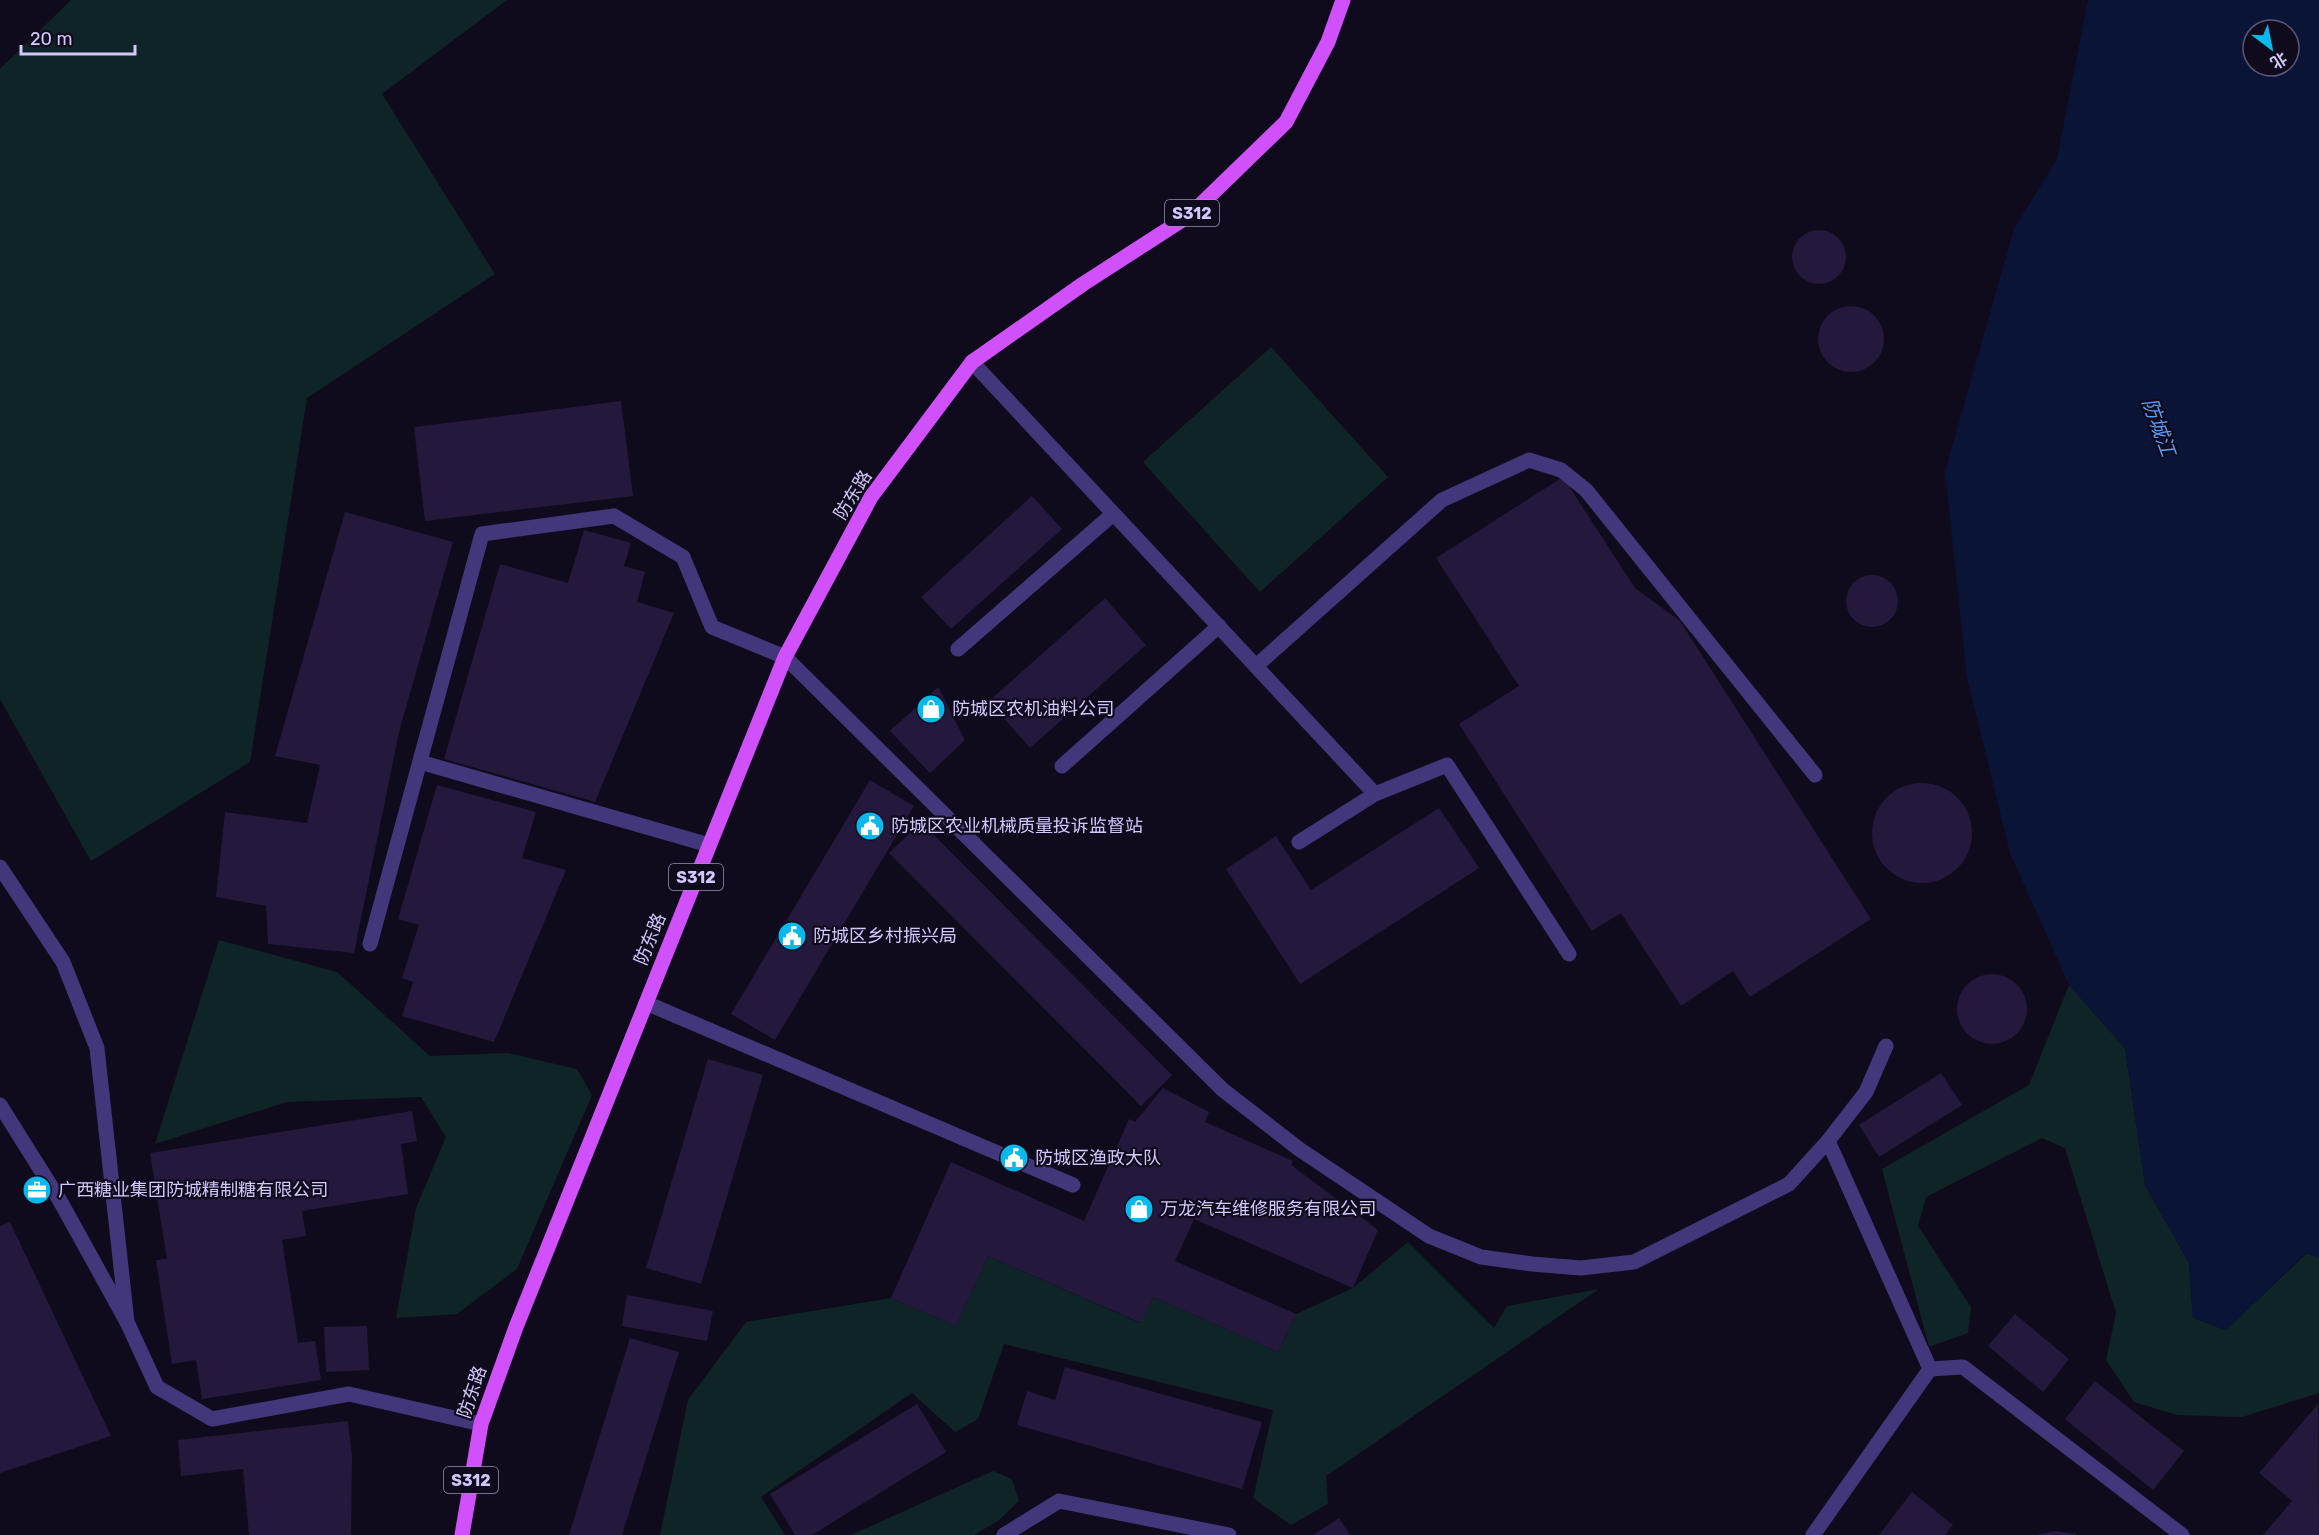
<svg xmlns="http://www.w3.org/2000/svg" width="2319" height="1535" font-family="Rubik,'Noto Sans SC',sans-serif">
<rect width="100%" height="100%" fill="#100b1c"/>
<g fill="#0f2426">
<polygon points="71,0 507,0 382,94 495,274 307,398 250,762 91,861 0,699 0,69"/>
<polygon points="1271,347 1388,477 1260,592 1143,462"/>
<polygon points="219,940 337,972 430,1056 508,1053 577,1069 592,1095 517,1269 457,1314 396,1318 416,1208 446,1137 421,1097 287,1102 155,1144"/>
<polygon points="2069,985 2125,1048 2145,1185 2189,1263 2193,1318 2226,1330 2307,1253 2319,1258 2319,1393 2242,1417 2177,1415 2134,1402 2106,1360 2116,1313 2065,1148 2042,1138 1926,1197 1918,1226 1971,1307 1968,1333 1929,1347 1882,1169 2029,1085"/>
<polygon points="1408,1242 1494,1328 1507,1306 1599,1289 1326,1476 1328,1504 1291,1525 1253,1498 1273,1410 1004,1344 978,1419 955,1432 912,1393 761,1497 785,1535 660,1535 688,1400 746,1322 891,1298 956,1326 988,1256 1140,1323 1153,1297 1278,1352 1296,1314 1353,1288"/>
<polygon points="993,1471 1012,1479 1019,1501 998,1521 974,1535 851,1535"/>
</g>
<path fill="#091437" fill-rule="evenodd" d="M 2088,0 L 2319,0 L 2319,1258 L 2306,1253 L 2226,1330 L 2193,1318 L 2189,1263 L 2145,1185 L 2125,1048 L 2069,985 L 2010,853 L 1967,677 L 1945,472 L 2014,229 L 2057,159 ZM 2253,30 L 2289,30 L 2289,66 L 2253,66 Z"/>
<g fill="#24183c">
<circle cx="1819" cy="257" r="27"/>
<circle cx="1851" cy="339" r="33"/>
<polygon points="621,401 633,496 425,521 414,427"/>
<polygon points="1563,477 1635,588 1680,621 1871,919 1750,997 1733,971 1681,1006 1621,913 1592,931 1459,724 1519,686 1436,558"/>
<polygon points="1032,496 1062,529 951,629 921,597"/>
<polygon points="345,512 453,542 399,732 354,953 268,944 266,906 216,897 225,812 307,823 320,765 275,756"/>
<polygon points="584,530 631,543 624,566 645,572 637,602 674,613 595,802 444,759 500,564 568,583"/>
<circle cx="1872" cy="601" r="26"/>
<polygon points="1105,598 1146,645 1030,748 989,701"/>
<polygon points="938,687 965,740 930,773 890,731"/>
<polygon points="870,780 914,806 775,1040 731,1014"/>
<circle cx="1922" cy="833" r="50"/>
<polygon points="437,785 536,812 522,858 566,870 494,1042 402,1016 413,982 402,978 419,925 398,919"/>
<polygon points="1439,808 1479,868 1300,984 1226,869 1276,836 1311,890"/>
<polygon points="921,822 1172,1075 1141,1106 889,853"/>
<circle cx="1992" cy="1009" r="35"/>
<polygon points="708,1059 763,1075 701,1284 646,1268"/>
<polygon points="1941,1073 1962,1105 1879,1157 1859,1125"/>
<polygon points="1163,1088 1209,1112 1205,1122 1293,1161 1291,1165 1378,1230 1353,1288 1194,1219 1175,1261 1296,1314 1278,1352 1153,1297 1141,1323 988,1256 956,1326 891,1298 951,1162 1084,1221 1129,1119 1135,1122"/>
<polygon points="412,1111 417,1141 401,1144 408,1194 302,1211 306,1236 282,1240 298,1343 315,1341 321,1380 202,1399 196,1360 172,1364 156,1260 167,1259 150,1153"/>
<polygon points="10,1222 111,1436 0,1473 0,1226"/>
<polygon points="627,1295 713,1311 707,1341 622,1326"/>
<polygon points="2015,1314 2069,1359 2043,1392 1988,1346"/>
<polygon points="367,1326 369,1370 326,1372 324,1327"/>
<polygon points="630,1338 679,1352 622,1535 569,1535"/>
<polygon points="1065,1367 1262,1422 1242,1489 1017,1425 1027,1391 1055,1400"/>
<polygon points="2095,1381 2184,1451 2153,1490 2065,1419"/>
<polygon points="917,1404 946,1452 812,1535 795,1535 770,1494"/>
<polygon points="2318,1404 2319,1535 2263,1535 2292,1501 2259,1473"/>
<polygon points="348,1421 352,1457 351,1535 249,1535 243,1469 181,1476 178,1440"/>
<polygon points="1912,1492 1953,1525 1945,1535 1879,1535"/>
<polygon points="1339,1518 1350,1535 1313,1535"/>
<polygon points="2055,1531 2077,1534 2076,1535 2035,1535"/>
</g>
<g fill="none" stroke-linecap="round" stroke-linejoin="round">
<g stroke="#42377a" stroke-width="15">
<polyline points="972,362 1375,794"/>
<polyline points="958,649 1113,514"/>
<polyline points="1256,666 1442,500 1529,460 1561,470 1586,490 1815,775"/>
<polyline points="420,762 709,845"/>
<polyline points="1062,766 1219,626"/>
<polyline points="1299,842 1375,794 1447,765 1569,954"/>
<polyline points="370,944 482,534 614,516 683,557 712,627 785,657"/>
<polyline points="646,1003 1073,1185"/>
<polyline points="0,1105 59,1199 127,1322"/>
<polyline points="1930,1369 1963,1367 2182,1535"/>
<polyline points="1004,1535 1059,1501 1229,1535"/>
<polyline points="1813,1535 1930,1369 1828,1141"/>
</g>
<g stroke="#42377a" stroke-width="15">
<polyline points="785,657 1223,1090 1299,1149 1429,1236 1481,1257 1532,1264 1581,1268 1634,1262 1789,1184 1828,1141 1866,1092 1886,1046"/>
<polyline points="0,867 63,962 97,1048 127,1322 157,1387 212,1419 349,1394 481,1424"/>
</g>
<polyline stroke="#d051fb" stroke-width="15" points="462,1535 481,1424 516,1327 785,657 871,497 972,362 1083,284 1190,215 1286,122 1328,42 1343,0"/>
</g>
<defs>
<g id="shop-disc" transform="scale(1.5)"><circle r="9.5" fill="#05b9ec" stroke="#100b1c"/><path d="M-5-2.5h2.3a2.7 3.5 0 0 1 5.4 0H5L5.5 6h-11ZM-1.5-2.5h3a1.5 2.3 0 0 0-3 0Z" fill="#fff"/></g>
<g id="civic-disc" transform="scale(1.5)"><circle r="9.5" fill="#05b9ec" stroke="#100b1c"/><path d="M-.6-6.5H3V-4.5H.6V-3L4-1V1h2V6H-6V1h2V-1L-.6-3ZM-1.2 2.5V6h2.4V2.5Z" fill="#fff"/></g>
<g id="office-disc" transform="scale(1.5)"><circle r="9.5" fill="#05b9ec" stroke="#100b1c"/><path d="M-6-3h4V-5.5h4V-3h4V5H-6ZM-1-4.5V-3h2v-1.5ZM-6 0V1H6V0Z" fill="#fff"/></g>
</defs>
<g fill-rule="evenodd">
<use href="#shop-disc" x="931" y="709"/>
<use href="#civic-disc" x="870" y="826"/>
<use href="#civic-disc" x="792" y="936"/>
<use href="#civic-disc" x="1014" y="1158"/>
<use href="#office-disc" x="37" y="1190"/>
<use href="#shop-disc" x="1139" y="1209"/>
</g>
<g text-anchor="middle" dominant-baseline="central" stroke-width="4.5" stroke-linejoin="round" paint-order="stroke">
<g fill="#100b1c" stroke="#998fba" stroke-width="1.5">
<rect x="1165" y="200" width="54" height="26" rx="4.5"/>
<rect x="669" y="864" width="54" height="26" rx="4.5"/>
<rect x="444" y="1467" width="54" height="26" rx="4.5"/>
</g>
<g font-size="16" font-weight="bold" fill="#d4c7fe">
<text x="1192" y="213">S312</text>
<text x="696" y="877">S312</text>
<text x="471" y="1480">S312</text>
</g>
<g font-size="18" fill="#d4c7fe" stroke="#100b1c">
<text transform="translate(853 495) rotate(-58)">防东路</text>
<text transform="translate(650 939) rotate(-68)">防东路</text>
<text transform="translate(472 1392) rotate(-71)">防东路</text>
</g>
<g font-size="18" fill="#d4c7fe" stroke="#100b1c" text-anchor="start">
<text x="952" y="709">防城区农机油料公司</text>
<text x="891" y="826">防城区农业机械质量投诉监督站</text>
<text x="813" y="936">防城区乡村振兴局</text>
<text x="1035" y="1158">防城区渔政大队</text>
<text x="58" y="1190">广西糖业集团防城精制糖有限公司</text>
<text x="1160" y="1209">万龙汽车维修服务有限公司</text>
</g>
<g font-size="20" font-style="italic" fill="#589cfc" stroke="#100b1c">
<text transform="translate(2159 427) rotate(70)">防城江</text>
</g>
</g>
<g transform="translate(2271 48) rotate(148)"><circle r="28" fill="#100b1c" stroke="#5e5676" stroke-width="1.5"/>
<path d="M0-4.5L10 22L0 15L-10 22Z" fill="#05b9ec"/>
<text y="-9" font-size="16" font-weight="bold" text-anchor="middle" fill="#d4c7fe">北</text>
</g>
<path d="M21 45v9h114v-9" fill="none" stroke="#d4c7fe" stroke-width="3"/>
<text x="30" y="45" font-size="18" fill="#d4c7fe" stroke="#100b1c" stroke-width="4.5" paint-order="stroke">20 m</text>
</svg>
